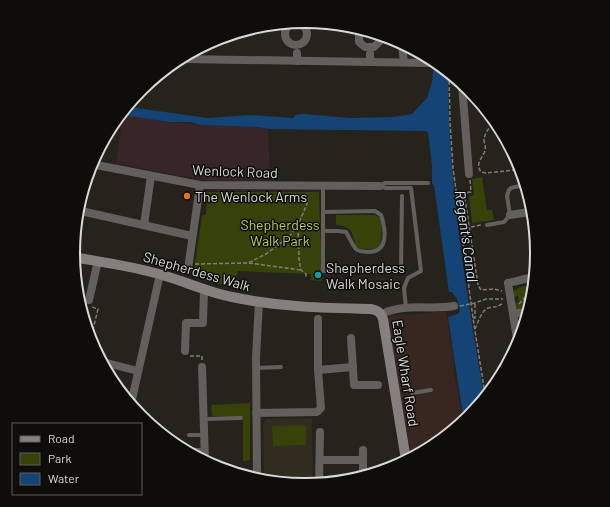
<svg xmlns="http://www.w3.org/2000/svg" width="610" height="507" font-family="Barlow,sans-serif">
<rect width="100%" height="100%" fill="#26231d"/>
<polygon fill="#382621" points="446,311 455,367 453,367 463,422 411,457 388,318 389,318 389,315 418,314"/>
<polygon fill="#382528" points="123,115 169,122 201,125 258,127 268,129 270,179 219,181 180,176 116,163"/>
<polygon fill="#312b20" points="312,418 313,484 305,486 264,478 263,424 267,419"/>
<g fill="#37410a">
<polygon points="482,177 487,210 492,210 494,220 472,223 469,196 474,195 472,179"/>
<path d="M 205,192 L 319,192 L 322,281 L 311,280 L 311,274 L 238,271 L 234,287 C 225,285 203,282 198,276 C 195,272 195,268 195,264 L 202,216 L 206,214 L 207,203 L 204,201 Z"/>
<path d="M 336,215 L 375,215 C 377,216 378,216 380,219 C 382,223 383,244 378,247 C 376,249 372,249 369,249 C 364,249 360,249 356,247 C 352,233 353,226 336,225 Z"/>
<path d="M 531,285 L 526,310 C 519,311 515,310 514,303 L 519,302 L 518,296 L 513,297 C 513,286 523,287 531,285 Z"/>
<polygon points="250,403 250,460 243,461 243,417 212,416 211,405"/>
<polygon points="306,425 306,445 273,446 272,426"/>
</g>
<path fill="#134475" d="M 434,65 L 448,75 C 448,182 466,291 484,396 L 469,418 L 464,422 L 448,317 L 458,314 L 460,311 L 457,299 L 452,292 L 449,292 L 434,185 L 432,184 L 432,166 L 428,132 L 424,131 L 268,129 L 258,127 L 201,125 L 190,122 L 169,122 L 123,115 L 129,107 L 208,118 L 250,115 L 294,118 L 295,115 L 304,114 L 350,118 L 394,117 L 412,114 L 427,98 L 432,82 Z"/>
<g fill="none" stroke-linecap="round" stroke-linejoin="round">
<g stroke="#7f7d78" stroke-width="1.5" stroke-dasharray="4 2" stroke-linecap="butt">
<polyline points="287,25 289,26"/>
<polyline points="305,28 312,22"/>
<polyline points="449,75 450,122 453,168 473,318 485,394"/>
<path d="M 493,124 C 488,129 484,134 484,141 C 485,145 486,148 485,151 C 482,159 475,163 481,172 L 486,173 L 515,170 L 519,164"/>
<polyline points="470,180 471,192 464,193 478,285 481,290 494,289 502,291"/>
<polyline points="457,195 459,194 466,228 481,225"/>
<polyline points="298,227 299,259 301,270 306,274 306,278"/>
<polyline points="462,237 467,236 466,228"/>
<polyline points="249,263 301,270"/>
<polyline points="195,264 248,263 266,254 289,237 298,225 307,204 307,193"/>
<polyline points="519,304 530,292"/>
<polyline points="460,306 475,303 486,299 503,299"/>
<polyline points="473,318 475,318 475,303"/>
<path d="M 475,329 C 478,323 481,311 488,308 C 494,307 498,307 503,303"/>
<polyline points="90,342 98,309 92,307"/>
<polyline points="190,356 202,356 202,360"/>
</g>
<g stroke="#625f5d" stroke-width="4">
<polyline points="323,186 323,271 401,271 402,196"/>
<polyline points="380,186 385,188 411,188 421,271 408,278 404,288 406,308"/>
<polyline points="380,186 385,183 428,183"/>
<path d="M 323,212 L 375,211 L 381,215 C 386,230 389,252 368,252 C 364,251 358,252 356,249 C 353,246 349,237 346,232 L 338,231 L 323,231"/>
<polyline points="487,225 504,222 510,215 507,196 509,190 511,188 524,185"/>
<polyline points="256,368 281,367"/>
<polyline points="412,393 431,390"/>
<polyline points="204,419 241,418"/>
<polyline points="189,435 204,435"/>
<polyline points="189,450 204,450"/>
</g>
<g stroke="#625f5d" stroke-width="8">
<circle cx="296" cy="34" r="11"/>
<polyline points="359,32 359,42 365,47 374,47 380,41 380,36"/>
<polyline points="402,45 404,62"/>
<polyline points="186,59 430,63"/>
<polyline points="297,61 297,53"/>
<polyline points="370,62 370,54"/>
<polyline points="462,84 469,174"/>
<polyline points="91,164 200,185 380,186"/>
<polyline points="81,211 192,236"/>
<polyline points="510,215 529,212"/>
<polyline points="144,225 151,176"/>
<polyline points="188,269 200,185"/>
<polyline points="89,300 98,261"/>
<path d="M 382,314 C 404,303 431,310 454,306"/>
<polyline points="513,314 526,312"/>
<polyline points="351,338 354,385 378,385"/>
<polyline points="518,345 508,283 533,277"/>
<polyline points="185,351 186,323 203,323 204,290"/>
<polyline points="103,362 138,371"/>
<polyline points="202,367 205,461"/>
<polyline points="318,370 353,367"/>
<polyline points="131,404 160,274"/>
<polyline points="256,413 317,412 321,408 318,370 318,319"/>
<polyline points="320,460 363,460"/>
<polyline points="363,470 363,450"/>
<polyline points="257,476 256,357 259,302"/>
<polyline points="319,483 320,432"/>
</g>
<path stroke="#85807d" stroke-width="10" d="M 73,257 C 102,262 131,266 159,274 C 184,281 207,292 232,297 C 279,307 323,308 371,309 C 377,310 381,312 383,319 L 406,460"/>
</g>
<circle fill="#e8710a" stroke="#0e0d0a" stroke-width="1.5" cx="187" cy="196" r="4"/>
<circle fill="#0f9aa8" stroke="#0e0d0a" stroke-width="1.5" cx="318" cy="275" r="4"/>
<g text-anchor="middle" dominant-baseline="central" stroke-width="3" stroke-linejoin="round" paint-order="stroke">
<g font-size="14" fill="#dbd9d5" stroke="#0e0d0a">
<text transform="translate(235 171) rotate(2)">Wenlock Road</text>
<text transform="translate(197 271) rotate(16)">Shepherdess Walk</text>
<text transform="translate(406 373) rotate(81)">Eagle Wharf Road</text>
</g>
<g font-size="14" fill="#dbd9d5" stroke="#0e0d0a" text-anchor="start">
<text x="195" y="196">The Wenlock Arms</text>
<text x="326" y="267">Shepherdess<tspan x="326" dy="16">Walk Mosaic</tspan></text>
</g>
<g font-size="14" fill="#b7d053" stroke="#0e0d0a">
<text x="280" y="224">Shepherdess<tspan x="280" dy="16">Walk Park</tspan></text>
</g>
<g font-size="15" font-style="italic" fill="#cedef0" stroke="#0e0d0a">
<text transform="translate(467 236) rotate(82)">Regent's Canal</text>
</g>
</g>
<path d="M0 0H610V507H0ZM80 253a225 225 0 1 1 450 0a225 225 0 1 1-450 0Z" fill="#0e0d0a" fill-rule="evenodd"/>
<path fill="none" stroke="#dbd9d5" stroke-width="2" d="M80 253a225 225 0 1 1 450 0a225 225 0 1 1-450 0Z"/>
<rect x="12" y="423" width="130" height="72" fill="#0e0d0a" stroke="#605f5b"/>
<rect x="20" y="436" width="20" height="6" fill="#85807d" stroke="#605f5b"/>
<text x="48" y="443" font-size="12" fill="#dbd9d5">Road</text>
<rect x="20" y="453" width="20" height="12" fill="#37410a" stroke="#605f5b"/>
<text x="48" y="463" font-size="12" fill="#dbd9d5">Park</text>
<rect x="20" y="473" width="20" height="12" fill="#134475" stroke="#605f5b"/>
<text x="48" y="483" font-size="12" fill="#dbd9d5">Water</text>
</svg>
